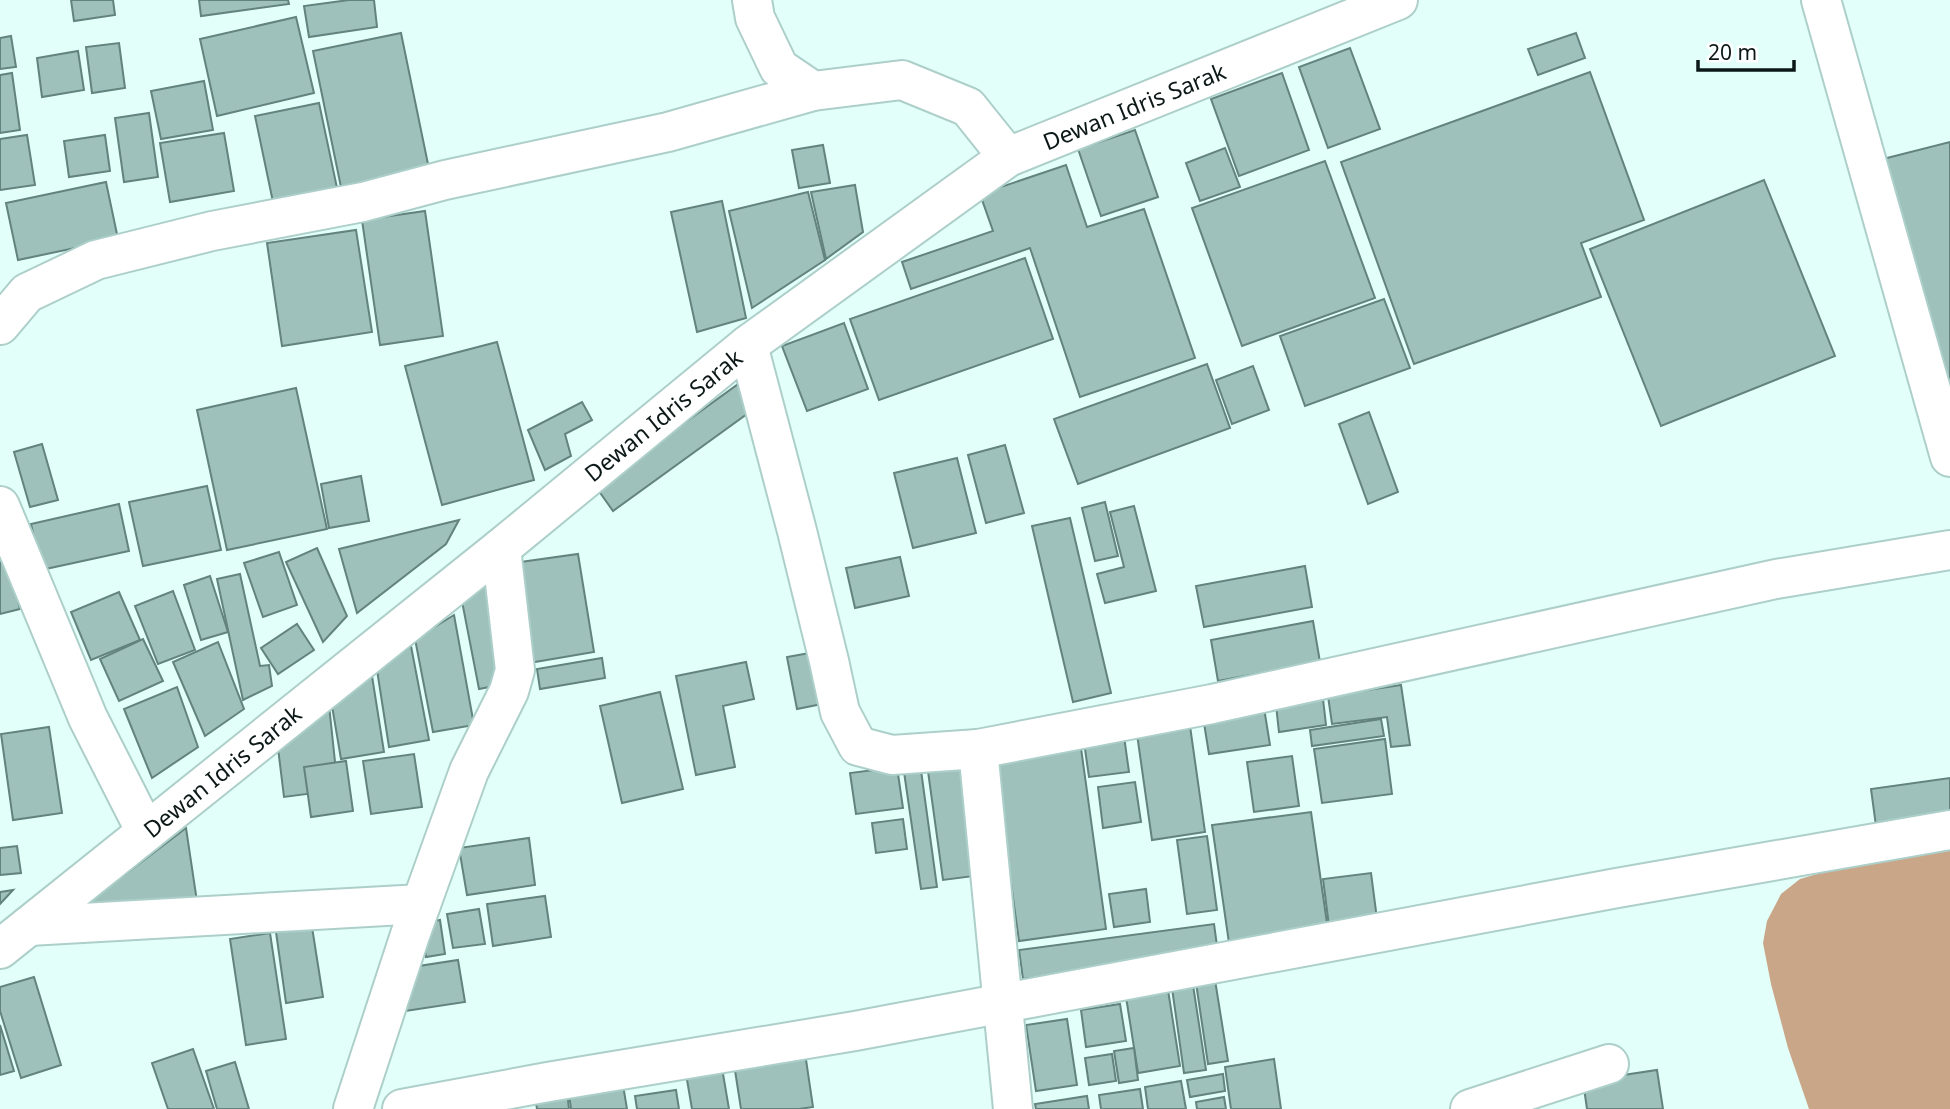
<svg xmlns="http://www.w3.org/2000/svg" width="1950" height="1109" font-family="'Noto Sans',sans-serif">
<rect width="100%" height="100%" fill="#e3fffa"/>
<polygon fill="#caa688" points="1950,839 1950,1109 1809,1109 1788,1048 1771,984 1763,943 1767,921 1781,894 1800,879 1902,849"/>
<g fill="#9fc1bb" stroke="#62837e" stroke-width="2">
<polygon points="71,0 113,0 115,15 74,21"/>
<polygon points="199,0 288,0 289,4 201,16"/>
<polygon points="349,0 374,0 377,27 309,37 304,6"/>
<polygon points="296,17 314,93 217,116 200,39"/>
<polygon points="401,33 429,169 341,187 313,51"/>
<polygon points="1576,33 1585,58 1538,75 1528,49"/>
<polygon points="11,36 16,67 0,69 0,38"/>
<polygon points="119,43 125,88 92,93 86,47"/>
<polygon points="1350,48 1380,129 1328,148 1299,67"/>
<polygon points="78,51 84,90 42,97 37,58"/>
<polygon points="1590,72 1644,220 1581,243 1601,297 1414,364 1341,162"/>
<polygon points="12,73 20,130 0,133 0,75"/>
<polygon points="1282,73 1309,150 1239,176 1211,99"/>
<polygon points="204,81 213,130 161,139 151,91"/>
<polygon points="319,103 337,188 273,202 255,116"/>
<polygon points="149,113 158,177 124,182 115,118"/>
<polygon points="1135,130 1158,197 1101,216 1078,149"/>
<polygon points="224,133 234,191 170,202 160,143"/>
<polygon points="27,135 35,185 0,190 0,139"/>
<polygon points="105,135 110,171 69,177 64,141"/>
<polygon points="1950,142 1950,420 1883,159"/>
<polygon points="823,145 830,183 799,188 792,150"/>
<polygon points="1225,148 1240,187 1200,201 1186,163"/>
<polygon points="1325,161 1375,298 1242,346 1192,208"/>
<polygon points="1066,165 1087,227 1144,209 1195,358 1080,397 1030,248 911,289 902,262 993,231 980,194"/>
<polygon points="1764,180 1835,356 1661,426 1590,249"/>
<polygon points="106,182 118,239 18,260 6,203"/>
<polygon points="855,185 863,232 826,259 811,192"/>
<polygon points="808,192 825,260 752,308 729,211"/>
<polygon points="722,201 746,318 697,332 671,212"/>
<polygon points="425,211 443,336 380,345 362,220"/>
<polygon points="356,230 372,332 282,346 267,243"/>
<polygon points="1025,258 1053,339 879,400 850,319"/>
<polygon points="1384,299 1410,368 1305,406 1280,336"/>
<polygon points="844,323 868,389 807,411 782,346"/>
<polygon points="497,342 534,480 442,505 405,366"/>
<polygon points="1207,364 1230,428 1078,484 1054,419"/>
<polygon points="1253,366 1269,410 1232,424 1216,380"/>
<polygon points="741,382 758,406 613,511 596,487"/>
<polygon points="296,388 327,529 227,550 197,410"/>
<polygon points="582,402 592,420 565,434 571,456 545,470 528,430"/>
<polygon points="1369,412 1398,492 1368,504 1339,424"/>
<polygon points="42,444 58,500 30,507 14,452"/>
<polygon points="1005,445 1024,513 986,523 968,455"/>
<polygon points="957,458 976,533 913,548 894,473"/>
<polygon points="361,476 369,521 329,528 321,484"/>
<polygon points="207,486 221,550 143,566 129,502"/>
<polygon points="1105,502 1118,556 1095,561 1082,508"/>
<polygon points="119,504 129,551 41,570 31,524"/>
<polygon points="1134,506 1156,591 1105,603 1097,574 1124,567 1110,512"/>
<polygon points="1070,518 1111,693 1073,702 1032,526"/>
<polygon points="459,520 446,544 357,613 339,549"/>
<polygon points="0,528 20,609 0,614"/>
<polygon points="317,548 347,616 323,642 286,562"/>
<polygon points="279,552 297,605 263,617 244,563"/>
<polygon points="578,554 594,652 523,664 507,564"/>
<polygon points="900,557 909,596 855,608 846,568"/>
<polygon points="1305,566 1312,607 1204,627 1196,586"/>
<polygon points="240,574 260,666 269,665 272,686 243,700 217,579"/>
<polygon points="210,576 228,632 201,640 184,585"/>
<polygon points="486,585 505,684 479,689 460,591"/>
<polygon points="173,591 195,650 158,664 135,606"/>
<polygon points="119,592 140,640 91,660 71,612"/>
<polygon points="454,615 474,725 433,732 415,639"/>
<polygon points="1313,621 1320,662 1218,681 1211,640"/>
<polygon points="297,624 314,650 278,674 261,648"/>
<polygon points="143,639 163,681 119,701 100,659"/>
<polygon points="218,642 244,709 205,736 173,662"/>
<polygon points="411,646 429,740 389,747 377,670"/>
<polygon points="821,651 832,702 797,709 787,657"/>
<polygon points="602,658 605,678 540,689 537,669"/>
<polygon points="746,662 754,699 723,706 735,767 696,775 676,676"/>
<polygon points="372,676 384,752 341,759 332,706"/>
<polygon points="1401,685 1410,745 1391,747 1387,717 1332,724 1328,696"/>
<polygon points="177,687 198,747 152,778 124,709"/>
<polygon points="660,692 683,789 622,803 600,706"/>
<polygon points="1323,699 1326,725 1279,732 1276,705"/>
<polygon points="329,705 338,790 284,797 278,748"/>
<polygon points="1264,708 1270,745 1209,754 1203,717"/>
<polygon points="1381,719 1384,736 1312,746 1310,730"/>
<polygon points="1190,726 1205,832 1152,840 1137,734"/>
<polygon points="49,727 62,813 13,820 1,734"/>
<polygon points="1123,729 1129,772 1089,777 1083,735"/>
<polygon points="1385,739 1392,794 1322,803 1314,749"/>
<polygon points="1081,748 1106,929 1019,941 994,761"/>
<polygon points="414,754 422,807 371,814 363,761"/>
<polygon points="1292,756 1299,806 1254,812 1247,762"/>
<polygon points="966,759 982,875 943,880 927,764"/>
<polygon points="346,761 353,811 311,817 304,767"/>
<polygon points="920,763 937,887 921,889 903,765"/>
<polygon points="897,767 903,808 856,814 850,773"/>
<polygon points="1950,778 1950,816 1876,826 1871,789"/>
<polygon points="1135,782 1141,822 1103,828 1098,787"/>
<polygon points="1311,812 1328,930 1229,943 1212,825"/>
<polygon points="903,819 907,849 876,853 872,823"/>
<polygon points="186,828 198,908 102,918 89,902"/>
<polygon points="1207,836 1217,910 1187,914 1177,840"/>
<polygon points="529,838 535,885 467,895 459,848"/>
<polygon points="17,846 21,873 0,875 0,848"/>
<polygon points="1371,873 1377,919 1329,926 1323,879"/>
<polygon points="1146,889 1150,922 1114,927 1109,894"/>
<polygon points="13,890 0,904 0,892"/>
<polygon points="545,896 551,937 493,946 487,904"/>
<polygon points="479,909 485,944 453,948 447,914"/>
<polygon points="440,920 445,954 426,957 421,923"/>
<polygon points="1214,924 1218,953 1023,979 1019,950"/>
<polygon points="312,927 323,997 286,1003 276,932"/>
<polygon points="270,933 286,1039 246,1045 230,939"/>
<polygon points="458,960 465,1002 392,1013 406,968"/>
<polygon points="34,977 61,1065 21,1078 0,1011 0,987"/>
<polygon points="1215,980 1228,1061 1208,1064 1196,983"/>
<polygon points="1193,985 1206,1070 1184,1073 1172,988"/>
<polygon points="1168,990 1180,1066 1138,1073 1126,997"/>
<polygon points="1120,1004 1126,1041 1086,1047 1081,1010"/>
<polygon points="1067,1019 1077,1085 1036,1091 1026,1025"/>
<polygon points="0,1025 14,1071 0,1075"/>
<polygon points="1134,1048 1138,1080 1119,1083 1114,1051"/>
<polygon points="193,1049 214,1109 168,1109 152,1063"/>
<polygon points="805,1053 813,1107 799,1109 741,1109 734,1064"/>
<polygon points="1112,1054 1116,1081 1089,1085 1085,1058"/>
<polygon points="1274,1059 1281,1109 1231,1109 1225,1067"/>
<polygon points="235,1062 249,1109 217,1109 206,1071"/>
<polygon points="722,1068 729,1109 692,1109 686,1074"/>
<polygon points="1657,1070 1663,1109 1587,1109 1583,1081"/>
<polygon points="1223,1074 1225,1091 1190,1097 1187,1080"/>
<polygon points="1181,1081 1186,1109 1148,1109 1145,1087"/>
<polygon points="623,1085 627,1109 571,1109 569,1093"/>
<polygon points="1140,1089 1143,1109 1101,1109 1099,1095"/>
<polygon points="676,1090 679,1109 637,1109 635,1096"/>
<polygon points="567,1092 569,1109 537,1109 535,1097"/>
<polygon points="1087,1096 1089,1109 1036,1109 1035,1104"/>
<polygon points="1224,1097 1226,1109 1197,1109 1196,1102"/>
</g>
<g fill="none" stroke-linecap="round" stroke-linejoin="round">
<g stroke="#adcfca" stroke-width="42">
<g id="minor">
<polyline points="752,0 755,18 779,68 813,91"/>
<polyline points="1821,0 1950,457"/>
<polyline points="0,325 27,293 96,260 212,231 363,202 445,180 668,132 813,91 902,80 968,107 1008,157"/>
<polyline points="748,345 797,531 829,661 840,712 858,746 892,755 978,749 1212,704 1776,579 1950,550"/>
<polyline points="0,506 88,718 146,832"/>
<polyline points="978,749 1013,1109"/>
<polyline points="29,926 421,904"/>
<polyline points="353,1109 410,935 469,771 509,691 515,670 501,548"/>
<polyline points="402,1109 548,1082 855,1031 1617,888 1950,830"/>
<polyline points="1470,1109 1609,1064"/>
</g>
</g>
<g stroke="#adcfca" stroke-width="42">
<polyline id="major" points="0,949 501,548 748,345 1008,157 1398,0"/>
</g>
<use href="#minor" stroke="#fff" stroke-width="38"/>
<use href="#major" stroke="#fff" stroke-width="38"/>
</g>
<g text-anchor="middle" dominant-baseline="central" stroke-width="6" stroke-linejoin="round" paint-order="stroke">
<g font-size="23" fill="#0c1817" stroke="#fff">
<text transform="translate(1134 106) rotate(-22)">Dewan Idris Sarak</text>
<text transform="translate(663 415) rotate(-39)">Dewan Idris Sarak</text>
<text transform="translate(222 771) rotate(-39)">Dewan Idris Sarak</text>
</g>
</g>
<path d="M1698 60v10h96v-10" fill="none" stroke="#0c1817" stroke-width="3.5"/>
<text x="1708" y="60" font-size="21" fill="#0c1817" stroke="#ffffff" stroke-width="5" paint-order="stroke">20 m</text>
</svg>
